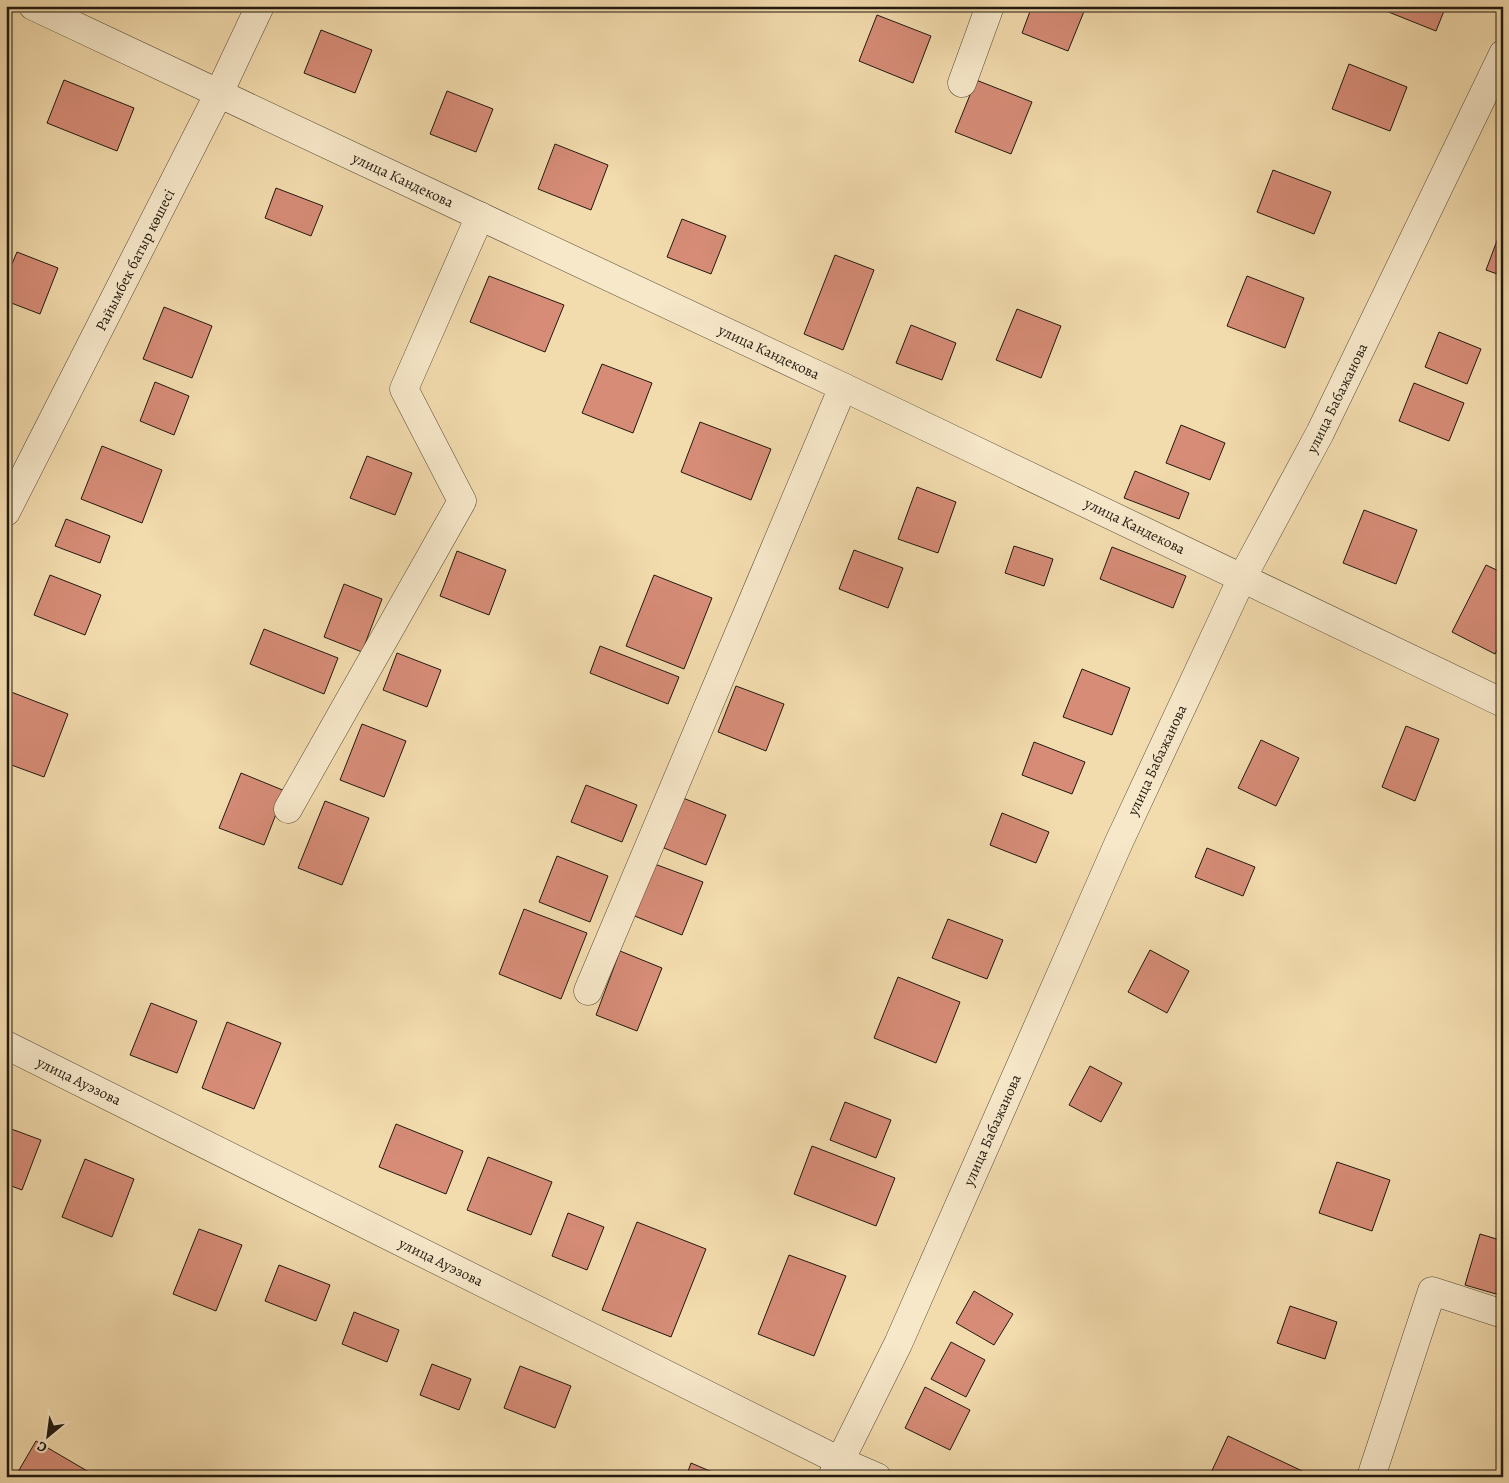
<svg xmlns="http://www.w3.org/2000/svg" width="1509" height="1483" font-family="Alegreya,serif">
<rect width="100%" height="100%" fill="#f2dbad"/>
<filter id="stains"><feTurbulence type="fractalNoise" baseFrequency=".004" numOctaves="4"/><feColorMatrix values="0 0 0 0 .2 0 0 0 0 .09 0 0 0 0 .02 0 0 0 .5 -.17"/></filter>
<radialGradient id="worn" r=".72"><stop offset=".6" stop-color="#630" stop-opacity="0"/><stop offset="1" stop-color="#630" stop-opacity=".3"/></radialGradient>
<g fill="#d68c77" stroke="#21190f">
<polygon points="1032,6 1077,6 1085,9 1068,51 1022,33"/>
<polygon points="1382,6 1446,6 1436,31 1381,9"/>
<polygon points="877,15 931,36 913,83 859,61"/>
<polygon points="321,30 372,50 355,93 304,73"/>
<polygon points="1349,64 1407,87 1390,131 1332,109"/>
<polygon points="64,80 134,108 117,151 47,123"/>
<polygon points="976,80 1032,102 1011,154 955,132"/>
<polygon points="447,91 493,109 476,152 430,134"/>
<polygon points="555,144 608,165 591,210 538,189"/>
<polygon points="1273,170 1331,192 1314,234 1257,212"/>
<polygon points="276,188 323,206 311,236 265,218"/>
<polygon points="682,219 726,236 711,274 667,257"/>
<polygon points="1501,230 1503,231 1503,276 1486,270"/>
<polygon points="17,252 58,268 40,314 6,301 6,278"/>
<polygon points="835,255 874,270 843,350 804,334"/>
<polygon points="489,276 564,305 545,352 470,322"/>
<polygon points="1247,276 1304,298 1285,348 1227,326"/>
<polygon points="164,307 212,326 192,378 143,359"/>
<polygon points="1017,309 1061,326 1041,378 996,360"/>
<polygon points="911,325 956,343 942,380 896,363"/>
<polygon points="1439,332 1481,349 1467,384 1425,367"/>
<polygon points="602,364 652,383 633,433 582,413"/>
<polygon points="155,382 189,396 174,435 140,421"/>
<polygon points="1414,383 1464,403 1449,441 1399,421"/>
<polygon points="700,422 771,449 751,500 681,472"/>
<polygon points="1181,425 1225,443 1210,480 1166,463"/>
<polygon points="102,446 162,470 142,523 81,499"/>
<polygon points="367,456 412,473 395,515 350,498"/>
<polygon points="1135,471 1189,493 1179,519 1124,498"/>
<polygon points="917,487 956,502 938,553 898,539"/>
<polygon points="1364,510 1417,530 1396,584 1343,563"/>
<polygon points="66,519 110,536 100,563 55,546"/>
<polygon points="1014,546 1053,559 1044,586 1005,573"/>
<polygon points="1112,547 1186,576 1173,608 1100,579"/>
<polygon points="854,550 903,568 888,608 839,589"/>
<polygon points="457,551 506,570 489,615 440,596"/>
<polygon points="1486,565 1503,573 1503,639 1495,654 1452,632"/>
<polygon points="50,575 101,595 85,635 34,615"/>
<polygon points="654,575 712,598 684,669 626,646"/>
<polygon points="344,584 382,599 362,652 324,637"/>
<polygon points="264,629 338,658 324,694 250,664"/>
<polygon points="600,646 679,677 668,704 590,673"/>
<polygon points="397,653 441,670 427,707 383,690"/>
<polygon points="1082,669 1130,688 1112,735 1063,717"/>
<polygon points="736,686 784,704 766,751 718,732"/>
<polygon points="6,690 68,714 44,777 6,763"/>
<polygon points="362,724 406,741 384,797 340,780"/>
<polygon points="1406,726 1439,739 1415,801 1382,787"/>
<polygon points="1261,740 1299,758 1276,806 1238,788"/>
<polygon points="1034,742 1085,762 1072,794 1022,775"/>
<polygon points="241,773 285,791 264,845 219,828"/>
<polygon points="586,785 637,805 622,842 571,822"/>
<polygon points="683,798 726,815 706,865 664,848"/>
<polygon points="325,801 369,818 342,885 298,868"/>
<polygon points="1002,813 1049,832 1036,863 990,845"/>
<polygon points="1207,848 1255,867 1243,896 1195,877"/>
<polygon points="557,856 608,876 590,922 539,902"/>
<polygon points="652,863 703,882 682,935 632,915"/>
<polygon points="524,909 587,933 561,999 499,974"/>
<polygon points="948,919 1003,940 987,979 932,958"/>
<polygon points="1150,950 1189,971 1167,1013 1128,992"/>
<polygon points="620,951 662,968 637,1031 596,1015"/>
<polygon points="898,977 960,1002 936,1063 874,1038"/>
<polygon points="151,1003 197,1021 177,1073 130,1055"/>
<polygon points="227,1022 281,1043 254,1109 202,1088"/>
<polygon points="1090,1066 1122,1083 1101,1122 1069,1105"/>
<polygon points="845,1102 891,1120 876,1158 830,1140"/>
<polygon points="396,1124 463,1151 446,1194 379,1167"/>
<polygon points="6,1127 41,1140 22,1190 6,1184"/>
<polygon points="812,1146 895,1178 876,1226 794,1194"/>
<polygon points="488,1157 552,1182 531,1235 467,1210"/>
<polygon points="85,1159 134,1179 112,1237 62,1217"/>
<polygon points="1337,1162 1390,1180 1372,1231 1319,1213"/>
<polygon points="568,1213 604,1227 587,1270 552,1256"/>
<polygon points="637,1222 706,1249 671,1337 602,1310"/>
<polygon points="199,1229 242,1245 216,1311 173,1294"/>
<polygon points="1480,1234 1503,1241 1503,1296 1465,1285"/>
<polygon points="789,1255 846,1276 814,1356 758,1334"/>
<polygon points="279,1265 330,1285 316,1321 265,1301"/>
<polygon points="974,1291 1013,1314 994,1345 956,1323"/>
<polygon points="1290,1306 1337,1322 1325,1359 1277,1343"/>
<polygon points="354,1312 399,1330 387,1362 342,1344"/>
<polygon points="951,1342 985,1360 966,1397 931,1379"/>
<polygon points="432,1364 471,1379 459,1410 420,1395"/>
<polygon points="520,1366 571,1386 555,1428 504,1408"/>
<polygon points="925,1387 970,1410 950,1450 905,1428"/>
<polygon points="1503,1394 1503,1415 1497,1413"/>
<polygon points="1228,1436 1315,1477 1209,1477"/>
<polygon points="36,1441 89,1472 86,1477 15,1477"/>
<polygon points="691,1463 724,1477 686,1477"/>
</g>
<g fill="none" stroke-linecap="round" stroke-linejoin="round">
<g stroke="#554a36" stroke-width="29">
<g id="street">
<polyline points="33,6 843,387 1503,703"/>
<polyline points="962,83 990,6"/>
<polyline points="6,512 219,93 260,6"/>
<polyline points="288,809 462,501 404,389 480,216"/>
<polyline points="588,991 843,387"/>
<polyline points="6,1045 840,1461 877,1477"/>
<polyline points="832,1477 898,1344 1119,842 1242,578 1320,433 1503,54"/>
<polyline points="1371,1477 1432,1291 1503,1314"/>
</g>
</g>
<use href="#street" stroke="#f7e8ca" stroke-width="28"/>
</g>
<g text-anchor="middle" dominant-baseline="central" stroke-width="4.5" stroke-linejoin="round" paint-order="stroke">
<g font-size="15" fill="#21190f" stroke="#f7e8ca">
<text transform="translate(403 180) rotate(25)">улица Кандекова</text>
<text transform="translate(135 260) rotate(-63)">Райымбек батыр көшесі</text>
<text transform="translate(769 352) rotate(25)">улица Кандекова</text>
<text transform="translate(1337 398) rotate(-64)">улица Бабажанова</text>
<text transform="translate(1135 526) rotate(26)">улица Кандекова</text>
<text transform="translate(1157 760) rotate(-65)">улица Бабажанова</text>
<text transform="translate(79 1081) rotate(26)">улица Ауэзова</text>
<text transform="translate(992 1130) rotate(-66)">улица Бабажанова</text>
<text transform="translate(441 1262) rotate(26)">улица Ауэзова</text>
</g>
</g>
<rect width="1509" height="1483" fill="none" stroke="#f2dbad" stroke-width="25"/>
<rect x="8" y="8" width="1494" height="1468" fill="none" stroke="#21190f" stroke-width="2.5"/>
<rect x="12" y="12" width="1484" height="1458" fill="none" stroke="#21190f"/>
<g transform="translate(48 1436) rotate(209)" stroke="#f7e8ca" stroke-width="4" paint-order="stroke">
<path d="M0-4L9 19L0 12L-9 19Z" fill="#21190f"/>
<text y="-8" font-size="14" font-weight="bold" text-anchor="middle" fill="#21190f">С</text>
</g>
<rect width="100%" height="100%" filter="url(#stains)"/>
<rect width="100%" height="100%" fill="url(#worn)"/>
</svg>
